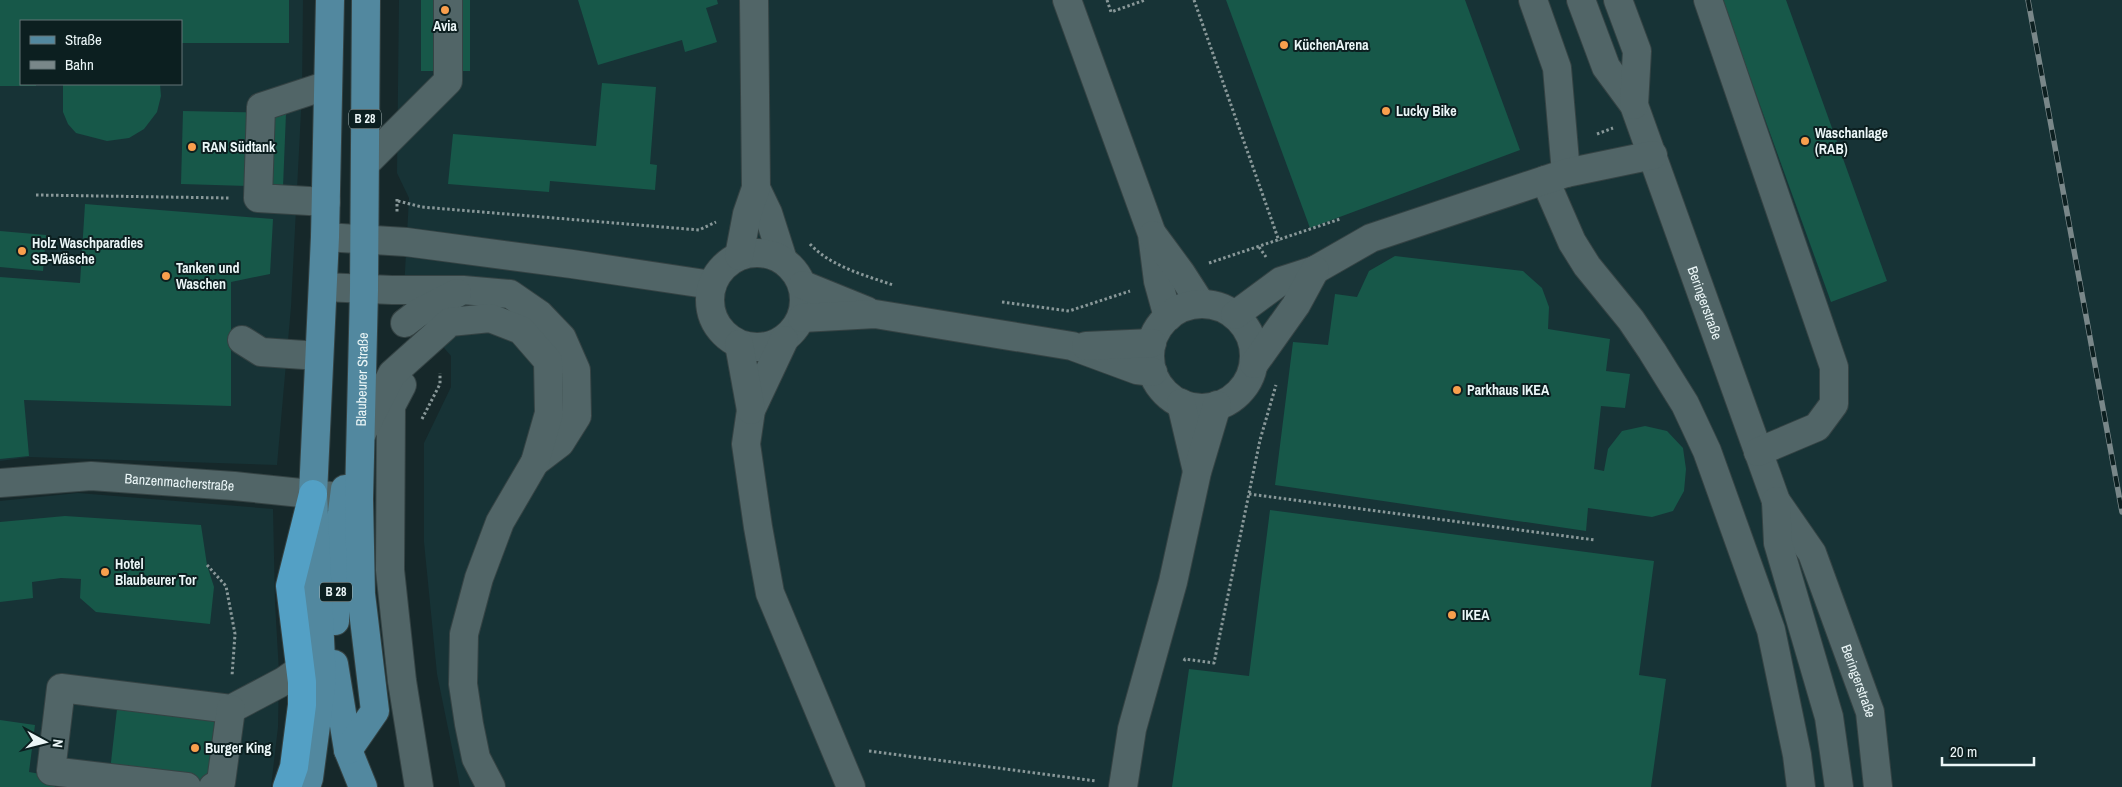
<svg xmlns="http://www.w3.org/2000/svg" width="2122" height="787" font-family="'Archivo Narrow',sans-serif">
<rect width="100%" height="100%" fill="#16282a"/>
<g fill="#173336" fill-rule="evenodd">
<path d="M 0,0 L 303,0 L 302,92 L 291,307 L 277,465 L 29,457 L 0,461 ZM 21,21 L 181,21 L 181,84 L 21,84 Z"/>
<polygon points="399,0 2122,0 2122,787 460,787 437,674 424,542 424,443 451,387 451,356 427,328 403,308 409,198 397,173"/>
<polygon points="78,493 273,509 275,603 279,672 278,727 271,787 0,787 0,501"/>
</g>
<g fill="#175849">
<polygon points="0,0 289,0 289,43 181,43 181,21 21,21 21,84 36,84 36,86 0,86"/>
<rect x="421" y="0" width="49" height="71"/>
<polygon points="578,0 717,0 718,4 706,8 717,42 685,52 682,40 598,65"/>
<polygon points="1226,0 1465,0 1520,150 1310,228"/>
<polygon points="1722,0 1786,0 1887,281 1831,302"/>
<polygon points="602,83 656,87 650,164 657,165 655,190 550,181 549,192 448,184 453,134 596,146"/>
<polygon points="63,84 160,84 161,96 157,112 144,129 129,138 107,141 76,133 68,124 63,112"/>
<polygon points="183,111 286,113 283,187 181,184"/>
<polygon points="85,204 273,219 270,274 231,282 231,406 24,400 29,456 0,459 0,277 80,283"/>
<polygon points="0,231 46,235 43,271 0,267"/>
<polygon points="1395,256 1523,271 1542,288 1549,307 1548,329 1610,339 1606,371 1630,374 1625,408 1601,406 1594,469 1604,471 1608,449 1622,431 1645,426 1667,431 1683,448 1686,469 1684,491 1673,511 1652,517 1588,508 1586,531 1275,485 1293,342 1328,345 1335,294 1357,297 1369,271"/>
<polygon points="1270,510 1654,561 1639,675 1666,679 1651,787 1172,787 1189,669 1249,676"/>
<polygon points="65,516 201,525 207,565 214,587 210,624 96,612 80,598 81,579 61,578 32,582 33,598 0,602 0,522"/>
<polygon points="117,709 215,719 208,781 110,771"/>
<polygon points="0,720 35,725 29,772 52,776 55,787 0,787"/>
</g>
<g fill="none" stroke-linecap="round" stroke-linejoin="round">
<g stroke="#354344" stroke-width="30">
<g id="minor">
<polyline points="1067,0 1152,234 1158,281 1168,317"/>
<polyline points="1533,0 1557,68 1566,173"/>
<path id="s1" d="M 1581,0 L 1606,67 L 1634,105 L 1776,501 L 1812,553 L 1870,712 L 1878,787"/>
<polyline points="1618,0 1637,51 1634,105"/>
<polyline points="1708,0 1834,367 1834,404 1817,427 1758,452"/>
<polyline points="365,164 448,81 448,0"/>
<polyline points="1545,180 1572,242 1587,266 1631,320 1652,351 1685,404 1707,451 1771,630 1797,755 1801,787"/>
<polyline points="756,188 768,213 783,260"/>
<polyline points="326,202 258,198 261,107 328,85"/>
<polyline points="1153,235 1181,273 1201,304"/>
<polyline points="325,237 406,242 572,264 712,285"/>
<circle cx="757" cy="300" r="47"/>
<polyline points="739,256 747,214 756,188 754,0"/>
<polyline points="803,285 867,311"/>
<polyline points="323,287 392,290 463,290 510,294 539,314 562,338 576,370 577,416 560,443 535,462"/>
<circle cx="1202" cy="356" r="52"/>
<polyline points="1235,315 1281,281 1315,270 1371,238 1566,173 1653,155"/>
<polyline points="802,318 875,314 1072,346 1137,370 1153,372"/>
<polyline points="405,323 418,313 457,293"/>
<polyline points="242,340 261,352 319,356"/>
<polyline points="784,340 751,410 746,444 758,527 770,593 851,787"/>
<polyline points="739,344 751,410"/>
<polyline points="1086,346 1152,343"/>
<polyline points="1254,364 1296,305 1315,270"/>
<polyline points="402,385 391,406 390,570 402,681 419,787"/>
<polyline points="1181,403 1197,471"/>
<polyline points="361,435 392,374 450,322 490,318 521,330 548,361 549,413 535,462 500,522 479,578 464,634 463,684 469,724 476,758 491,787"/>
<path id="s2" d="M 0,483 L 91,476 L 234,486 L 359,499"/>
<polyline points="1776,501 1778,543 1829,717 1839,787"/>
<polyline points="187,787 51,771 61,688 231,709 284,681 301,669"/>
<polyline points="213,787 221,782 231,709"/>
<polyline points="1123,787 1132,729 1173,582 1197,472 1217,405"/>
</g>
</g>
<g stroke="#354344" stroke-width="30">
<g id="major">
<polyline points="335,621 337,552 345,489"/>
<polyline points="334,664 348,750 363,787"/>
<path id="s3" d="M 348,750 L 375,711 L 361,594 L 359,499 L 364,290 L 366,0"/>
<polyline points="306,787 309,778 322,680 313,494 325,237 330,0"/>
</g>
</g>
<g stroke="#354344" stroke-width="30">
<polyline id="highway" points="287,787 294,767 302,705 302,682 290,586 313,494"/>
</g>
<g stroke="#899899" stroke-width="3" stroke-dasharray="2.5 2.5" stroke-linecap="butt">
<polyline points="1107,0 1111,12 1145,0"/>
<polyline points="1194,0 1279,241"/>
<polyline points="1597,134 1613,128"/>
<polyline points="36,195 229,198"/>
<polyline points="397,199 397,213"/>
<polyline points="398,201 422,207 699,230 716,222"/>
<path d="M 810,244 C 830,266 864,275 893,285"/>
<polyline points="1259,247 1266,257"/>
<polyline points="1209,263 1340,219"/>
<polyline points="1002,302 1069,311 1130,291"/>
<polyline points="422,419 440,384 440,373"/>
<polyline points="1249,494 1595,540"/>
<polyline points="207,565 226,586 235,634 232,676"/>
<polyline points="1184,661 1185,659 1214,663 1260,440 1276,385"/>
<polyline points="869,751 1096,781"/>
</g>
<use href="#minor" stroke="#516567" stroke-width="28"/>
<use href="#major" stroke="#52889f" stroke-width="28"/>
<use href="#highway" stroke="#53a0c5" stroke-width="28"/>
<g stroke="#798789" stroke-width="5.5">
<polyline id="rail" points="2028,0 2122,512"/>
</g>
<use href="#rail" stroke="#0c1f20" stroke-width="4" stroke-dasharray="11" stroke-linecap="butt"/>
</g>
<g fill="#f99f4d" stroke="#0c1f20" stroke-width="2">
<circle cx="445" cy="10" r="5"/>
<circle cx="1284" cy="45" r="5"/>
<circle cx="1386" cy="111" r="5"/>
<circle cx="1805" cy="141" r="5"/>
<circle cx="192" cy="147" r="5"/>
<circle cx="22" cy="251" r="5"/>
<circle cx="166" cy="276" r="5"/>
<circle cx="1457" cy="390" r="5"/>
<circle cx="105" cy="572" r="5"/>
<circle cx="1452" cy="615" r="5"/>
<circle cx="195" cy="748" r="5"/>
</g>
<g text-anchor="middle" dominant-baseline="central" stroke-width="4" stroke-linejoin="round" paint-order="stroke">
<g fill="#0c1f20" stroke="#a8b6b6" stroke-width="1">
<rect x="349" y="109.5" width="32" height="19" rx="4"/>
<rect x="320" y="582.5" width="32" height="19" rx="4"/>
</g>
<g font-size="12" font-weight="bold" fill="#ebf6f7">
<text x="365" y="119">B 28</text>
<text x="336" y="592">B 28</text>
</g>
<g font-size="14" font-weight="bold" fill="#ebf6f7" stroke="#0c1f20" text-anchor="start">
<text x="445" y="26" text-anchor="middle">Avia</text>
<text x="1294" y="45">KüchenArena</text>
<text x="1396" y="111">Lucky Bike</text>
<text x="1815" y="133">Waschanlage<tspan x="1815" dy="16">(RAB)</tspan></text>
<text x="202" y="147">RAN Südtank</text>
<text x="32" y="243">Holz Waschparadies<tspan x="32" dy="16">SB-Wäsche</tspan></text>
<text x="176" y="268">Tanken und<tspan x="176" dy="16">Waschen</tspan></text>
<text x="1467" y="390">Parkhaus IKEA</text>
<text x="115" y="564">Hotel<tspan x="115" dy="16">Blaubeurer Tor</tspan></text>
<text x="1462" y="615">IKEA</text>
<text x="205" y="748">Burger King</text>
</g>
<g font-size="14" fill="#ebf6f7" stroke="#0c1f20">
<text stroke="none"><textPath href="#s1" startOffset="329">Beringerstraße</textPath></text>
<text stroke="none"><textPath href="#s3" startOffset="380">Blaubeurer Straße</textPath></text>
<text stroke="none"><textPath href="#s2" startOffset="180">Banzenmacherstraße</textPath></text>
<text stroke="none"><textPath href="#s1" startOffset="739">Beringerstraße</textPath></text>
</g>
</g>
<rect x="20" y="20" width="162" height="65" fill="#0c1f20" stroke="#657576"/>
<rect x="30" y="36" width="25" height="8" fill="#52889f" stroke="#657576"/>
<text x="65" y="45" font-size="15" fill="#ebf6f7">Straße</text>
<rect x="30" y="61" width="25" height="8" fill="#798789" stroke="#657576"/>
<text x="65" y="70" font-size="15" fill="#ebf6f7">Bahn</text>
<g transform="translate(45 742) rotate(97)" stroke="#0c1f20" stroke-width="4" paint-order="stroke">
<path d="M0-4L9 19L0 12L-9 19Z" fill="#ebf6f7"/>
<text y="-8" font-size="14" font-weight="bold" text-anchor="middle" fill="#ebf6f7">N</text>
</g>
<path d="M1942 757v8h92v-8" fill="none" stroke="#ebf6f7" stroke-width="2.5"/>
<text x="1950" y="757" font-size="15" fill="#ebf6f7" stroke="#0c1f20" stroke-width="4" paint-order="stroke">20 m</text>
</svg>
